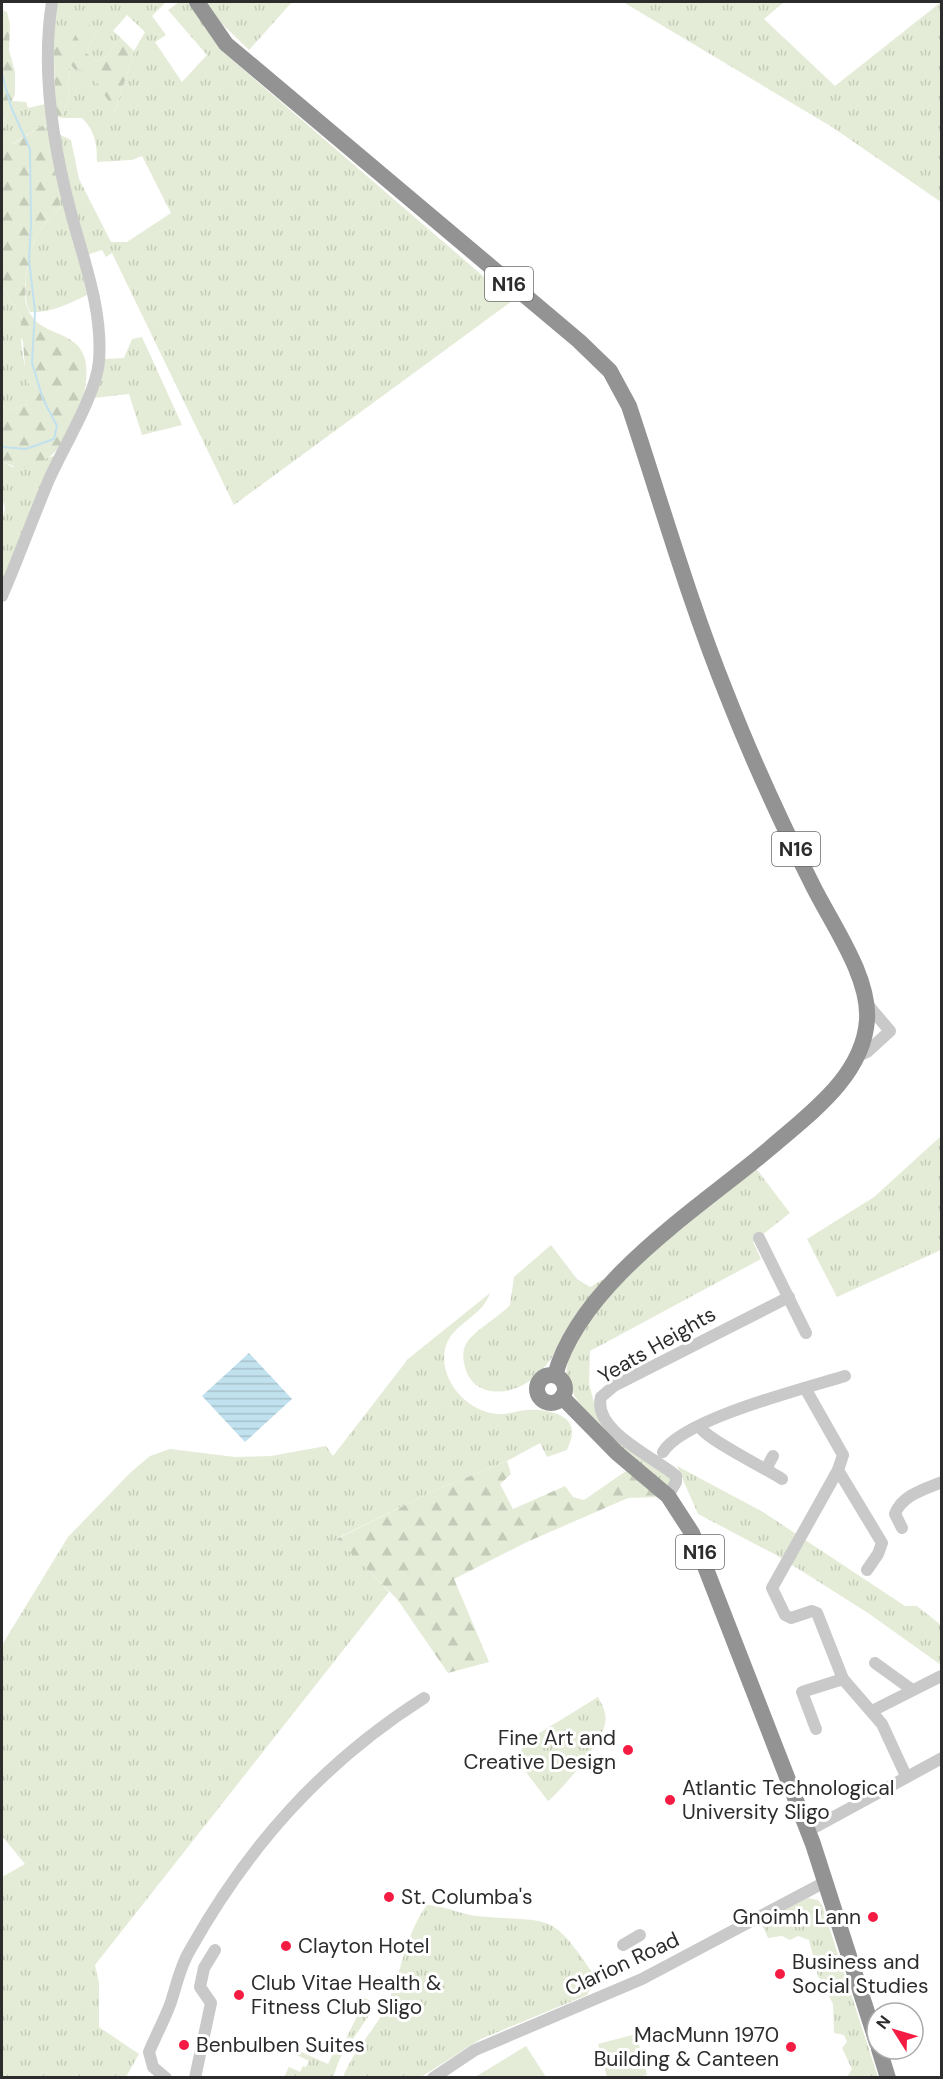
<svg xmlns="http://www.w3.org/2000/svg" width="943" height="2079" font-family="'DM Sans',sans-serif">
<defs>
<pattern id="grass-tufts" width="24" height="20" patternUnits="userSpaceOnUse" patternTransform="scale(1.5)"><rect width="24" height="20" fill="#e4ecd7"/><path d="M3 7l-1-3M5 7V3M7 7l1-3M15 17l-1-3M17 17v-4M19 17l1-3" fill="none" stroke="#c4cbb9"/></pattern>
<pattern id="forest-firs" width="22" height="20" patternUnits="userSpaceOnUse" patternTransform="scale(1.5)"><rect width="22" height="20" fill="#e4ecd7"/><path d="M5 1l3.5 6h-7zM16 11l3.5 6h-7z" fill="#c4cbb9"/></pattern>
<pattern id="water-rules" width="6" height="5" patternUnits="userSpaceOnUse" patternTransform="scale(1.5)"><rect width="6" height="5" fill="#c1e1ee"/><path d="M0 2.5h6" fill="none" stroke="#a6c1cc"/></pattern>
</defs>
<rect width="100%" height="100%" fill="#fff"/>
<g fill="url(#grass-tufts)">
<path d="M 56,2 L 166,2 L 152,16 L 166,35 L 155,42 L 182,82 L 207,55 L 168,10 L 179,2 L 189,2 L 223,52 L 512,301 L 234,505 L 112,253 L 106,257 L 102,250 L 87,255 L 69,187 L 59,134 L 71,140 L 79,179 L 111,242 L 127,242 L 171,213 L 142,156 L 132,160 L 97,162 C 97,144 95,131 82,118 L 62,118 L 68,99 L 70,64 L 74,69 L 90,70 L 115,112 L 134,51 L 145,32 L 127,15 L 113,31 L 120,37 L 108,55 L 98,62 L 86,53 L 98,29 L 68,48 L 53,31 Z"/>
<polygon points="205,2 292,2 249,50 221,23"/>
<polygon points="623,2 784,2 764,19 835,86 941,2 941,202 832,127"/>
<path d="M 12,101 L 26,102 L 28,108 L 45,104 L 87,295 C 68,304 51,313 30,312 C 20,296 28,254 36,237 C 41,226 53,216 60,207 L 45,124 L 12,144 L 3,124 Z"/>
<path d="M 2,287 L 22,319 C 18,341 25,370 32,392 L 26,404 L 7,411 L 2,404 Z"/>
<polygon points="142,337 182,425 142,435 129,394 93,398 104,359 124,358 132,339"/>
<polygon points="54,456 2,584 2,522 5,508 2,498 2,461 12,467"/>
<polygon points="941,1136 941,1250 837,1297 807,1239 874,1197"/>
<path d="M 755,1167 L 790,1213 L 753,1242 L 761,1259 L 590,1351 L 589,1383 L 595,1407 L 672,1480 L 670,1484 L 664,1486 C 638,1464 578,1414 568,1382 C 550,1325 714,1199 755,1167 Z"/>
<path d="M 551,1245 L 577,1279 L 590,1287 L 616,1272 C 604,1285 588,1298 579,1312 C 563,1337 553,1365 528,1382 C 506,1397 472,1396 465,1367 C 463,1360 462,1351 466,1344 C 472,1332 499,1317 510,1305 L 514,1277 Z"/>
<path d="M 490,1293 C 482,1318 451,1323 445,1349 C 439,1380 466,1411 497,1414 C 507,1415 518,1410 528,1410 C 543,1409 573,1413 572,1433 C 572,1438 569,1445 567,1450 L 547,1457 L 540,1443 L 507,1461 L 431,1492 L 338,1538 L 389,1592 L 95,1965 L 99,1983 L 99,2027 L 139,2054 L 126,2077 L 2,2077 L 2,1877 L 25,1864 L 2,1836 L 2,1645 L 68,1537 L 131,1472 L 150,1456 L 170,1449 L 235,1457 L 271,1456 L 326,1446 L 333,1456 L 408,1359 Z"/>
<polygon points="677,1466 763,1512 905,1606 917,1606 941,1625 941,1665 868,1613 778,1556 698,1514"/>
<path d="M 598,1697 C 603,1706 607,1714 605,1724 C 601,1743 563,1789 548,1801 L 519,1763 L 523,1743 Z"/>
<polygon points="808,1898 818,1900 822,1905 878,2077 847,2077 852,2069 842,2048 847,2042 844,2035 834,2033 833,2004 818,1976 809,1940 798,1936 790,1940 782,1936 768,1938 761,1922"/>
<path d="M 427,1905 C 438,1904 461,1914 476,1916 C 553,1923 550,1909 596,1978 L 587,1995 L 481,2039 L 421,2077 L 343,2077 C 353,2051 374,2031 386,2007 C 402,1973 405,1934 427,1905 Z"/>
<polygon points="360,1996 371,2001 369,2007 372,2011 340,2058 333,2077 284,2077 289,2067 300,2072 303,2066 306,2067 309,2061 295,2054 297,2050 328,2064 339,2041 345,2041 361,2008 358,2002"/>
</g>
<g fill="url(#forest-firs)">
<path d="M 2,10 L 7,12 L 10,24 L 9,50 L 15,72 L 15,94 L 3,124 L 13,144 L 45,124 L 59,189 L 60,207 C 53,216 42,225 37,235 C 29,250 21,292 27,307 C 37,338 77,328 85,359 C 95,401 53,492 2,461 L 2,404 L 7,411 L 26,404 L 31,392 L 25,369 L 23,341 L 19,335 L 22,319 L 2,287 Z"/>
<polygon points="89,25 98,29 86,53 98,62 108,55 120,37 134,51 115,112 90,71 74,69 70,64 68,99 62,118 56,116 53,31 60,29 68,48 78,31"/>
<polygon points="507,1461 511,1474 500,1484 513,1509 565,1486 573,1497 584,1500 629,1469 660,1497 628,1498 527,1542 454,1579 489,1662 448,1673 397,1599 337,1539 431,1492"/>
</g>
<g fill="#e4ecd7">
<polygon points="636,2034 647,2075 637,2077 607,2077 598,2044"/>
<polygon points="526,2046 546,2077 475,2077"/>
</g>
<polygon fill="url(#water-rules)" points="249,1353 292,1399 245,1442 202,1396"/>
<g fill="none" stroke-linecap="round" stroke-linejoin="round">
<polyline stroke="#c1e1ee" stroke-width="2" points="2,74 11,107 30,149 31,225 29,260 35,311 32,363 43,399 57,426 54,439 26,449 2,447"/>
<g stroke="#c9c9c9" stroke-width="12">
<path d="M 2,596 C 18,559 32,520 48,482 C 62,449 96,396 99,361 C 103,311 84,261 71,213 C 53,146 41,71 52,2"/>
<polyline points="858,1056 867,1052 890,1031 867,1004"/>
<polyline points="759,1238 806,1333"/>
<polyline points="805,1388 843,1455 838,1470 772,1588 785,1615 791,1618 812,1611 817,1613 843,1679 882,1724 906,1776"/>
<path d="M 700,1427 C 706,1439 765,1468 782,1479"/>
<path d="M 663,1452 C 683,1419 806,1388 845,1376"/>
<polyline points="766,1469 773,1456"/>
<polyline points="838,1470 882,1543 878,1554 867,1570"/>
<path d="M 668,1496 L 676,1482 L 676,1476 C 656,1458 592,1431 601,1397 L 614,1386 L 789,1297"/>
<path d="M 902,1528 L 895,1514 C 902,1495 925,1489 942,1482"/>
<polyline points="875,1663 911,1689"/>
<polyline points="872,1711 941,1676"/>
<polyline points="816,1729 802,1692 843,1679"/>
<polyline points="808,1831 942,1758"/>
<polyline points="623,1945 640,1935"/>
<path d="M 166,2078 L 153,2067 L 149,2052 C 156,2035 165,2019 171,2002 C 177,1984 180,1966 190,1950 C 249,1845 322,1763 424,1698"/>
<polyline points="195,2078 211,2003 200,1987 204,1968 215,1950"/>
<polyline points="433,2078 475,2050 642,1979 825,1882"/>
</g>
<g stroke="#939393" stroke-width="16">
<path d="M 197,2 L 226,44 L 579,341 L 610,371 L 629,406 C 661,502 689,601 727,695 C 752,759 781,822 812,884 C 831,923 870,976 867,1020 C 863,1077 808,1115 769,1149 C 698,1209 581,1282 555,1375"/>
<circle cx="551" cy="1389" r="14"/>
<polyline points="562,1397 617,1453 668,1496 692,1533 813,1844 877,2043"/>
<polyline points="879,2049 888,2078"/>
</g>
</g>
<g fill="#f51c44" stroke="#fff" stroke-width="2">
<circle cx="628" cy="1750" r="6"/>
<circle cx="670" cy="1800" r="6"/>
<circle cx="389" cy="1897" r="6"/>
<circle cx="873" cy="1917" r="6"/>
<circle cx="286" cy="1946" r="6"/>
<circle cx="780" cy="1974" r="6"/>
<circle cx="239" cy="1995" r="6"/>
<circle cx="184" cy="2045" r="6"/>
<circle cx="791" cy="2047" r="6"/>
</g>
<g text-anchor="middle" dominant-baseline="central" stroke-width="6" stroke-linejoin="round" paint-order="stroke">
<g fill="#fff" stroke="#6b6b6b" stroke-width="1.5">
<rect x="485" y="267" width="48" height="34" rx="4.5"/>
<rect x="772" y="832" width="48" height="34" rx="4.5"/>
<rect x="676" y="1535" width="48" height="34" rx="4.5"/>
</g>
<g font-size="20" font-weight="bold" fill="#2c2c2c">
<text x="509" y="284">N16</text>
<text x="796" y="849">N16</text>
<text x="700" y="1552">N16</text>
</g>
<g font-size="21" fill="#2c2c2c" stroke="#fff">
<text transform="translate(657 1345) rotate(-30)">Yeats Heights</text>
<text transform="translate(622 1964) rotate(-25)">Clarion Road</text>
</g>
<g font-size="21" fill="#2c2c2c" stroke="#fff" text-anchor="start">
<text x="616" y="1738" text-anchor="end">Fine Art and<tspan x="616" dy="24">Creative Design</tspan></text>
<text x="682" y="1788">Atlantic Technological<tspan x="682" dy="24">University Sligo</tspan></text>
<text x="401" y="1897">St. Columba's</text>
<text x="861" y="1917" text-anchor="end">Gnoimh Lann</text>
<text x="298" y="1946">Clayton Hotel</text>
<text x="792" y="1962">Business and<tspan x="792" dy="24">Social Studies</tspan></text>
<text x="251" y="1983">Club Vitae Health &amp;<tspan x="251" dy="24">Fitness Club Sligo</tspan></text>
<text x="779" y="2035" text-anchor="end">MacMunn 1970<tspan x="779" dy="24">Building &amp; Canteen</tspan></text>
<text x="196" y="2045">Benbulben Suites</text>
</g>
</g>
<rect width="943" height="2079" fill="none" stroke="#2c2c2c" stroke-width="6"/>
<g transform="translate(895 2031) rotate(307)"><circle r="28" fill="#ffffff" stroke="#ababab" stroke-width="1.5"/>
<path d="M0-4.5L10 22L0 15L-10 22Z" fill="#f51c44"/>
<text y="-9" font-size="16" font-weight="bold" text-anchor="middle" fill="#2c2c2c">N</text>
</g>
</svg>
